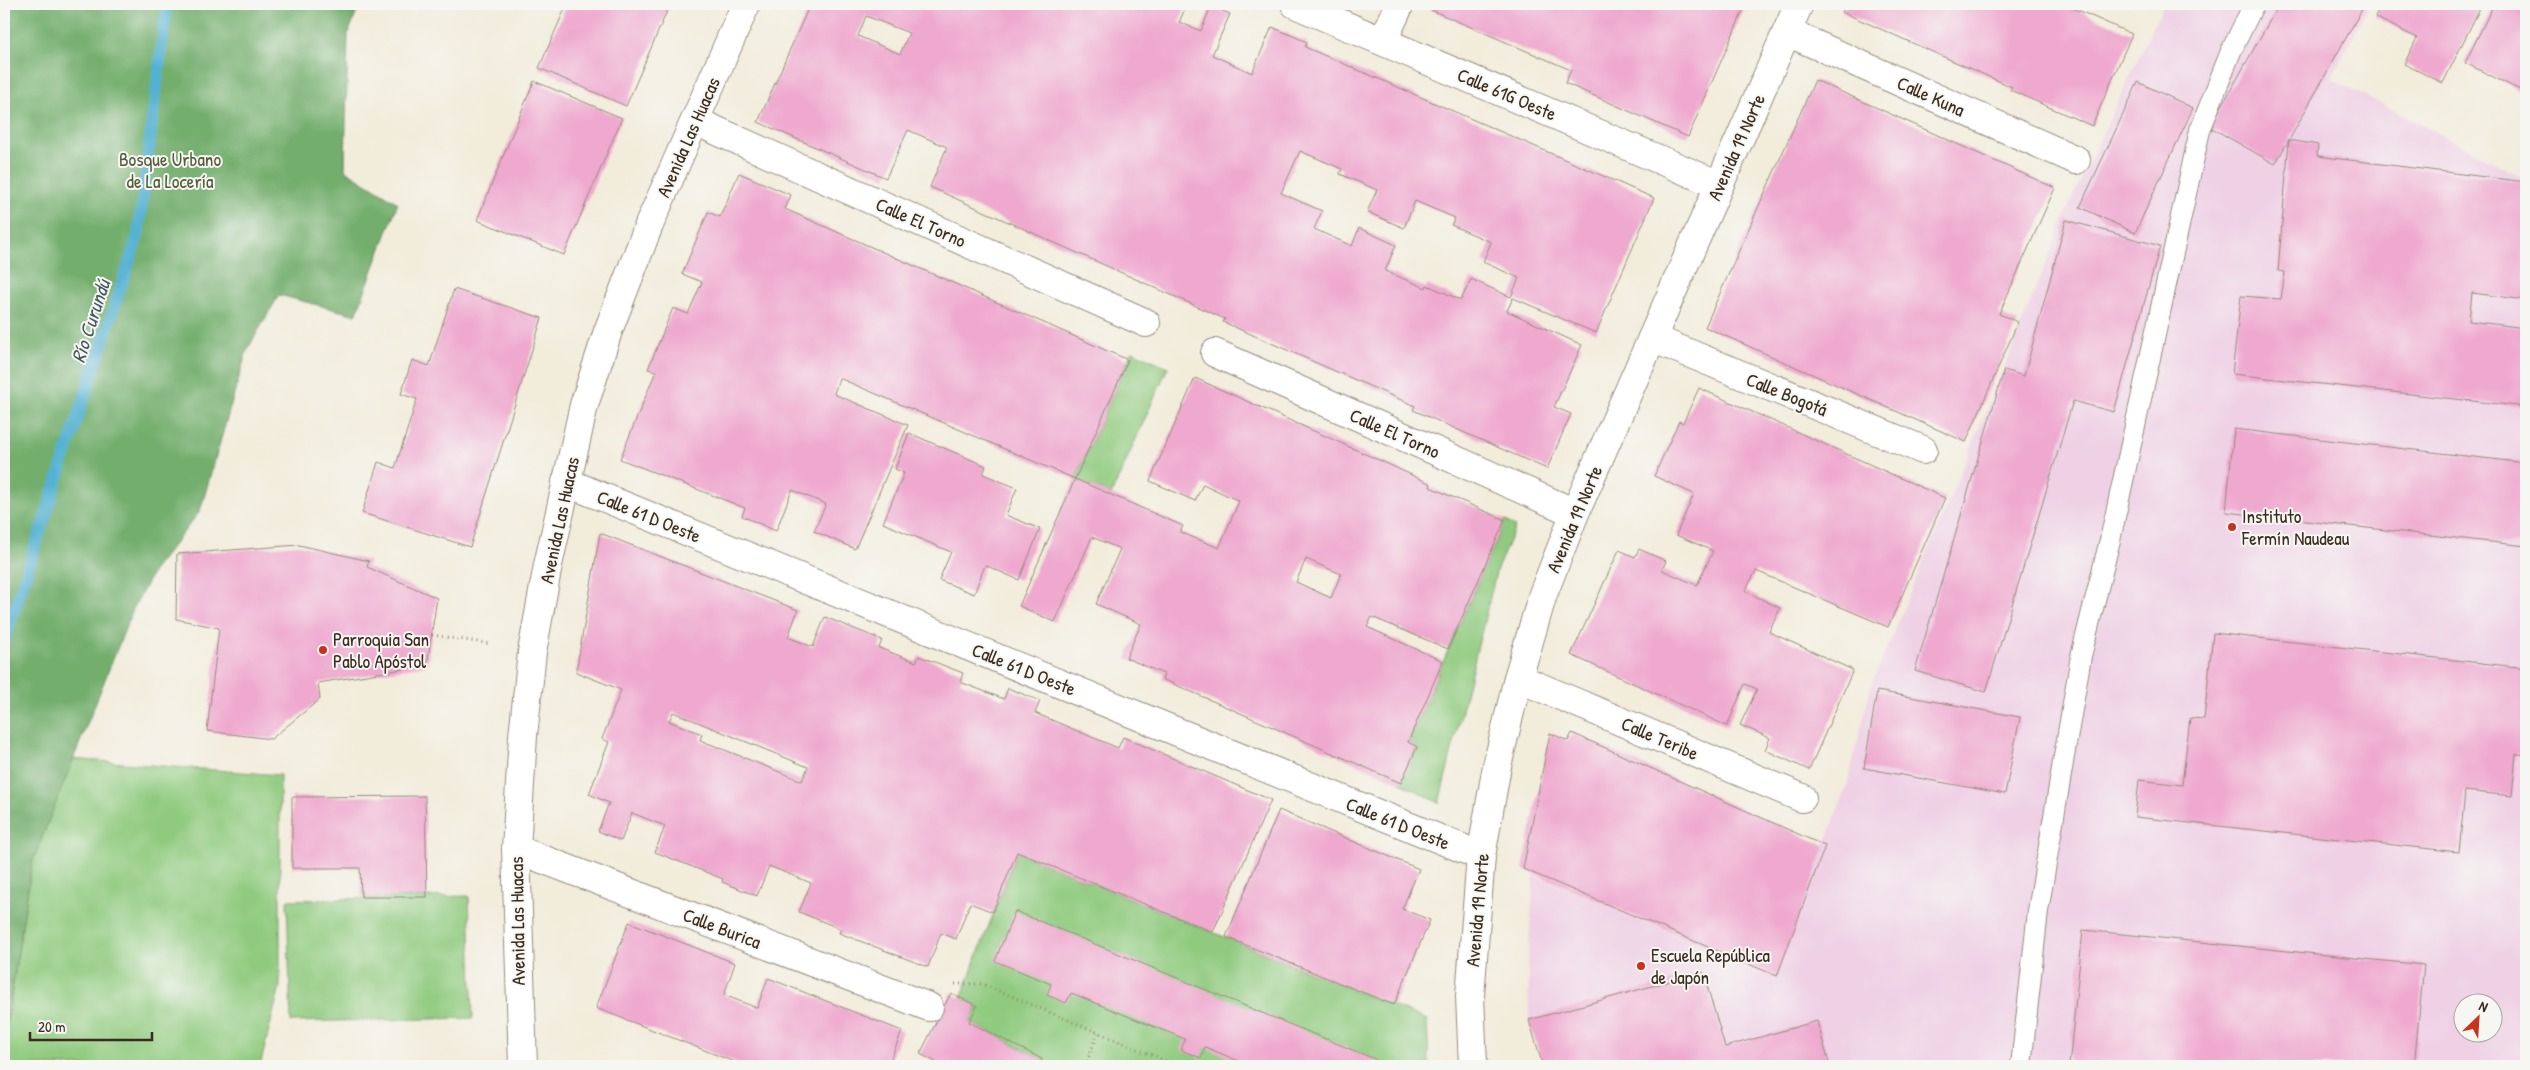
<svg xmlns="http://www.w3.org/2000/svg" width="2530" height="1070" font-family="'Patrick Hand',sans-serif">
<rect width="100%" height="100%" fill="#f6f6f2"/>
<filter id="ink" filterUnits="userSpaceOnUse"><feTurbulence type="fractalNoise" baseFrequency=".02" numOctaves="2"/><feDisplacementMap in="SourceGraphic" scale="10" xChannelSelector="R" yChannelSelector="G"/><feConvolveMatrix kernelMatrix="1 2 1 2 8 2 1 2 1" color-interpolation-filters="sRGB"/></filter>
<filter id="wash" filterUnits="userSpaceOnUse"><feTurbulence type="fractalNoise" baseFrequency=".0096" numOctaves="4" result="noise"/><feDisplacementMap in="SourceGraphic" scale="20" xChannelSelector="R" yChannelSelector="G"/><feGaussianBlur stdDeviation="1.12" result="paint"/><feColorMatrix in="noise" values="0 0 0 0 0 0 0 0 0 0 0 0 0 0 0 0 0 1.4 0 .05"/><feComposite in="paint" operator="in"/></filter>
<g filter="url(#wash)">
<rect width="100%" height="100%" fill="#f2ecdb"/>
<path fill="#efd0e5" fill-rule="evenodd" d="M 2164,4 L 2370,4 L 2331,78 L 2526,179 L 2526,1066 L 1543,1066 L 1529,1020 L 1528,957 L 1534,875 L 1777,976 L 1848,782 L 1871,686 L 2004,369 L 2070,203 ZM 2462,1002 L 2492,1002 L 2492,1032 L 2462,1032 Z"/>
<g fill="#8fca7e" stroke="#657a4e">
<polygon points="1132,351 1168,367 1111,495 1075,479"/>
<polygon points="1505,520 1515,527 1497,569 1439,803 1401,783 1417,747 1408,742"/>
<polygon points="72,759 280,775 280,986 260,1066 4,1066 4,1041 32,863"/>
<polygon points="1017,852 1427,1020 1429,1066 1041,1066 1042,1059 969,1022 977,1006 961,998"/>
<polygon points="469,896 473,1018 291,1022 287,900"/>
</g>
<polygon fill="#73ae6d" stroke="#576c46" points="4,4 360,4 348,34 345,170 398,203 356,315 279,295 247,350 200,511 154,570 133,609 32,863 4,1041"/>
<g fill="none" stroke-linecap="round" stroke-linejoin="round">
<polyline stroke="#53b1d2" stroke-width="12" points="4,641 138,235 167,4"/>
</g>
<g id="blocks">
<g fill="#efa9cf" fill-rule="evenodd">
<polygon points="567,4 670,4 626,106 539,68"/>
<path d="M 810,4 L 1174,4 L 1185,9 L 1179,22 L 1201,31 L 1211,6 L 1230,14 L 1212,55 L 1252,73 L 1272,27 L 1307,42 L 1305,47 L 1654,198 L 1596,333 L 1513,298 L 1507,311 L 1582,345 L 1554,407 L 1571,414 L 1547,469 L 1413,410 L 1415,406 L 1223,322 L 1225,319 L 930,187 L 947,147 L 908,130 L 886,178 L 758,122 ZM 866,16 L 909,33 L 900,54 L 858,36 ZM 1300,151 L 1342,169 L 1340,174 L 1377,190 L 1367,212 L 1404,228 L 1415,201 L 1455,218 L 1451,225 L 1491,242 L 1483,262 L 1519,278 L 1511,297 L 1471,279 L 1461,300 L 1427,285 L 1426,288 L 1385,271 L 1396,245 L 1359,228 L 1352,246 L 1314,229 L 1322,211 L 1281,193 Z"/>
<polygon points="1434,4 1746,4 1688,137 1565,83 1571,70 1431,10"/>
<polygon points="1846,4 2064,4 2132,34 2092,126 2010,90 2012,87 1842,12"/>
<polygon points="2279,4 2365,4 2289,140 2318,145 2317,156 2526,182 2526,300 2472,293 2469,321 2526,328 2526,407 2232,374 2241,296 2281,299 2285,272 2278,271 2289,140 2275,164 2210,127"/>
<polygon points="2381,4 2482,4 2443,83 2404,64 2417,38 2375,17"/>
<polygon points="2494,4 2526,4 2526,93 2465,63"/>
<polygon points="1815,80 2055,188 1999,314 2018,322 1966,442 1705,327"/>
<polygon points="534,81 622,118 564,255 477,220"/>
<polygon points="2138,82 2193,108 2135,233 2080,207"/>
<polygon points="739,173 791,195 785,209 1128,360 1075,479 839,378 834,394 908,425 855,549 814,531 826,504 792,490 776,531 742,516 745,508 620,459 656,371 648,369 673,308 688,314 702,282 682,274 708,212 720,217"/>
<polygon points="2066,220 2160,246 2114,412 2073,401 1986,692 1915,671 2004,370 2024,376"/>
<polygon points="454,289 542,318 470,547 362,513 378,462 395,468 417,399 401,394 412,360 429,366"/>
<path d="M 1195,378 L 1390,465 L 1431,484 L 1430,487 L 1505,520 L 1448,649 L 1372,617 L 1367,627 L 1443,661 L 1408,742 L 1417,747 L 1401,783 L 1162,679 L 1164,674 L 1126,658 L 1141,624 L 1096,604 L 1120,549 L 1092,537 L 1055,622 L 1019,606 L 1075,479 L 1183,526 L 1180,532 L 1219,548 L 1239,501 L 1203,484 L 1195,501 L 1150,481 ZM 1306,559 L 1341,574 L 1331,598 L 1296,582 Z"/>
<polygon points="1699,388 1945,498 1888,627 1756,571 1745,591 1780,608 1769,632 1853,670 1809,770 1765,750 1770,738 1740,725 1757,689 1745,684 1727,726 1571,655 1619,550 1635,557 1639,549 1666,561 1662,570 1697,585 1713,551 1676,535 1694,494 1654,476 1679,421 1683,423"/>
<polygon points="2234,429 2526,463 2526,546 2226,512"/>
<polygon points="909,433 986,466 983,474 1017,488 1006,515 1040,529 1019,580 985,565 974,594 939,580 951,552 883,523 904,473 895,469"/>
<path d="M 600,533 L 798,610 L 788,637 L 813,647 L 825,617 L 882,640 L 879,648 L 916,662 L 919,656 L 963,673 L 960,682 L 1004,699 L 1008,688 L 1040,701 L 1035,713 L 1118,748 L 1123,737 L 1271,800 L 1213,932 L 1017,852 L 993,912 L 970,903 L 956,939 L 941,933 L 928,967 L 839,933 L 841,929 L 799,912 L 811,883 L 769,866 L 757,896 L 722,882 L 723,879 L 655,852 L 665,826 L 632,813 L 621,841 L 598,831 L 609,803 L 589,794 L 609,742 L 602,739 L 621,690 L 576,672 ZM 673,712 L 808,767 L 802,781 L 700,740 L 702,734 L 669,721 Z"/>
<polygon points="299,545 369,561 367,567 437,598 427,665 318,683 320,699 271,739 207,731 219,628 176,619 177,554"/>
<polygon points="2213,633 2526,668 2526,755 2516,754 2512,796 2465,791 2459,852 2135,817 2139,780 2182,785 2190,718 2204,719"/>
<polygon points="1877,691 2020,717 2005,794 1864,768"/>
<polygon points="1550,733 1568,741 1572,733 1825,846 1777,976 1523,869"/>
<polygon points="425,796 427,897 361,897 360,868 292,868 292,797"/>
<polygon points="1279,810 1419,869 1402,909 1430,920 1394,1005 1226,937"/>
<polygon points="2525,898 2526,898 2526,932 2522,931"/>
<polygon points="1015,911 1284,1022 1392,1066 1251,1066 1205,1047 1201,1058 1181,1050 1185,1039 1130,1017 1071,993 1066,1003 1047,995 1051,984 995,961"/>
<polygon points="629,922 735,963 724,995 757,1008 768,978 902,1031 888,1066 745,1066 596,1008"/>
<polygon points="2083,930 2424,965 2414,1066 2069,1066"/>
<polygon points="1703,972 1725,1047 1817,1021 1830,1066 1543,1066 1529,1020"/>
<polygon points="951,993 977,1006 969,1022 1042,1059 1039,1066 934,1066 936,1062 920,1054"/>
</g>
</g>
</g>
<g filter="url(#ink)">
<use href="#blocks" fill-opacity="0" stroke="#968b7c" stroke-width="1"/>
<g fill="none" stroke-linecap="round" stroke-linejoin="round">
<g stroke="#968b7c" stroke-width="22">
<polyline id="service" points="2021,1066 2038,911 2081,656 2110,540 2200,130 2231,51 2254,4"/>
</g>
<g stroke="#968b7c" stroke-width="30">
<g id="minor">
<polyline points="1295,4 1719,185"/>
<polyline points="1787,32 2076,160"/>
<polyline points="1383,41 1400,4"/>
<polyline points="695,121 1146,323"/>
<polyline points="1652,338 1923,450"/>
<polyline points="1215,353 1575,513"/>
<polyline points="566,482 1481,856"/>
<polyline points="1518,678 1802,798"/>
<polyline points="516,849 929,1007"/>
<polyline points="523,1066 516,849 523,736 532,652 548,565 584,405 608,331 649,225 746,4"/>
<polyline points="1473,1066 1470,996 1481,856 1497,766 1518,678 1543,594 1575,513 1799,4"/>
</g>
</g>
<g stroke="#968b7c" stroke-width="3" stroke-dasharray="1 4" stroke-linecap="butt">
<polyline points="432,635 491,644"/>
<polyline points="955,984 982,984 1178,1066"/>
<polyline points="1085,1066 1098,1033"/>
</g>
<use href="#service" stroke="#fff" stroke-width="20"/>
<use href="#minor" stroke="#fff" stroke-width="28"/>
</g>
</g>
<g fill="#c8321e" stroke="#f6f6f2" stroke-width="2">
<circle cx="2232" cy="527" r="5"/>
<circle cx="323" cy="650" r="5"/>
<circle cx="1641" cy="966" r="5"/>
</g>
<g text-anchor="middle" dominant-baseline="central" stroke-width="4" stroke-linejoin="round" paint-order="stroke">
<g font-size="19" fill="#3b2a1e" stroke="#f6f6f2">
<text transform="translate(1507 94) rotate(23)">Calle 61G Oeste</text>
<text transform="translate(1931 96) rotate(24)">Calle Kuna</text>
<text transform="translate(688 137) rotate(-66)">Avenida Las Huacas</text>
<text transform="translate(1736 147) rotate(-66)">Avenida 19 Norte</text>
<text transform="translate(921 222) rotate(24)">Calle El Torno</text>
<text transform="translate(1787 394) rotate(22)">Calle Bogotá</text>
<text transform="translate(1395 433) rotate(24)">Calle El Torno</text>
<text transform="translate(649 516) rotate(22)">Calle 61 D Oeste</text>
<text transform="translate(1574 519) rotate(-67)">Avenida 19 Norte</text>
<text transform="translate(559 520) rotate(-78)">Avenida Las Huacas</text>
<text transform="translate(1024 669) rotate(22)">Calle 61 D Oeste</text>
<text transform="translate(1660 738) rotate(23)">Calle Teribe</text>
<text transform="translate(1398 823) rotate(22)">Calle 61 D Oeste</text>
<text transform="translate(1477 910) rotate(-85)">Avenida 19 Norte</text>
<text transform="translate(517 921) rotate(-91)">Avenida Las Huacas</text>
<text transform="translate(722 928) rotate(21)">Calle Burica</text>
</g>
<g font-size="19" fill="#545a3b" stroke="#f6f6f2">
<text x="170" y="159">Bosque Urbano<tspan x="170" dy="22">de La Locería</tspan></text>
</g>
<g font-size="19" fill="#3b2a1e" stroke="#f6f6f2" text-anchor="start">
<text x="2242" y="516">Instituto<tspan x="2242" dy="22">Fermín Naudeau</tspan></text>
<text x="333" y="639">Parroquia San<tspan x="333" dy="22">Pablo Apóstol</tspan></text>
<text x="1651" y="955">Escuela República<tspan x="1651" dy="22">de Japón</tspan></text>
</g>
<g font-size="20" font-style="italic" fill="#43595d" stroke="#f6f6f2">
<text transform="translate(90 321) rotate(-72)">Río Curundú</text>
</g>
</g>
<rect width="2530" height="1070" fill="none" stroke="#f6f6f2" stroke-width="20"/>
<g transform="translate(2478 1018) rotate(25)"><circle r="24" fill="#f6f6f2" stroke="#aba49d"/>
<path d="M0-4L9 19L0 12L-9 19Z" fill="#c8321e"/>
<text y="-8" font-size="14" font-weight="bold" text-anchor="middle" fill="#3b2a1e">N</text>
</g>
<path d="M30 1032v8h122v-8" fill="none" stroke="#3b2a1e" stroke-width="2.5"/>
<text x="38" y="1032" font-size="15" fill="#3b2a1e" stroke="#f6f6f2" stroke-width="4" paint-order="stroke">20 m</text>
</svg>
